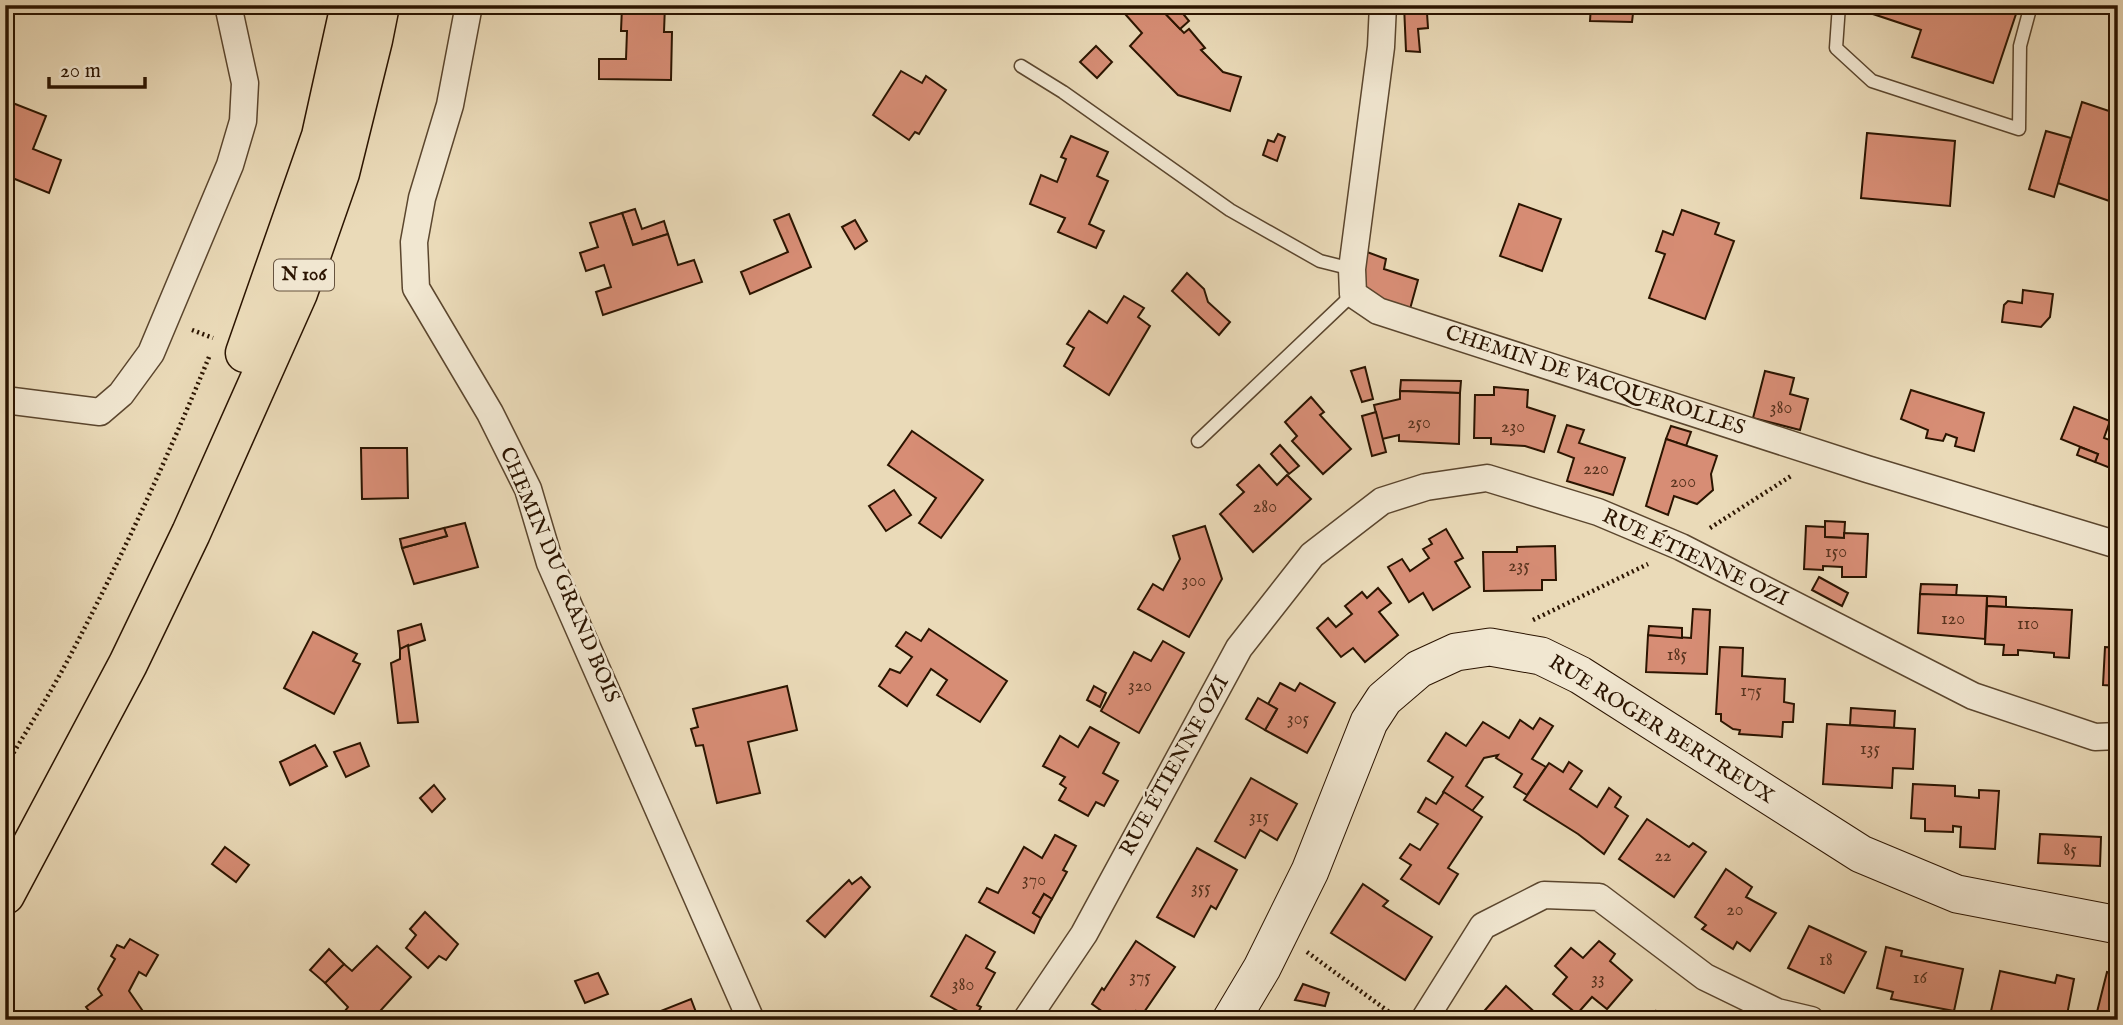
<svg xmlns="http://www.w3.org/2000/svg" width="2123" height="1025" font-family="'IM FELL English',serif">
<rect width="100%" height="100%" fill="#eadab8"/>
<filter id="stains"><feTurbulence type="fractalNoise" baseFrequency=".00286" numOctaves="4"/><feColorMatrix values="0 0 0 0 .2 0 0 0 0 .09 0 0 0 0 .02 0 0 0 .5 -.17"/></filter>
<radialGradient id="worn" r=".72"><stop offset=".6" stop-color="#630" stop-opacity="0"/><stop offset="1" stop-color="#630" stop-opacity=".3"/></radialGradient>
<g fill="#d78d75" stroke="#2b1400" stroke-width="2">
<polygon points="646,5 665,5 664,32 672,32 671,80 599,79 599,59 626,59 627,31 621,31 622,7 646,7"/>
<polygon points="1137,5 1157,5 1184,33 1189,29 1205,48 1201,50 1223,72 1241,77 1230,111 1178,95 1130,46 1142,33 1126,15"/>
<polygon points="1157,5 1176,5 1189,21 1180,29"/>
<polygon points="1404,5 1417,5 1418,13 1427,13 1428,28 1418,29 1420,52 1406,51"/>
<polygon points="1591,5 1634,5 1632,22 1590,21"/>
<polygon points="1876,5 2019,5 1993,83 1912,57 1921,30 1873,14"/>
<polygon points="1096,46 1112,62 1097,78 1080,62"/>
<polygon points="901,71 922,83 926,76 946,90 919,134 915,132 909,140 873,115"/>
<polygon points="5,100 46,116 33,149 61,160 49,193 5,175"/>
<polygon points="2082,102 2118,114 2118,204 2058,183"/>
<polygon points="2046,131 2071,138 2054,197 2029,189"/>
<polygon points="1867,133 1955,141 1950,206 1861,198"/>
<polygon points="1278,134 1285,137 1277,161 1263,155 1268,140 1274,142"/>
<polygon points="1071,136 1108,152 1097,176 1108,181 1089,224 1104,231 1096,248 1058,232 1065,218 1030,204 1041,175 1057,182 1066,159 1061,157"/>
<polygon points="1519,204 1561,219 1542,271 1500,256"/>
<polygon points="635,209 642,229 664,221 668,234 633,245 622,213"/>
<polygon points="1682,210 1719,223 1715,234 1734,241 1705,319 1649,298 1665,254 1656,251 1663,231 1673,235"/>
<polygon points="622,213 633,245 668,234 678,265 694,260 702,282 603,315 596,292 611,287 604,265 586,271 580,253 598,247 590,223"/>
<polygon points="789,214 811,267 750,294 741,272 788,252 774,220"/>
<polygon points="855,220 867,241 855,249 842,227"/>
<polygon points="1367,252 1386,259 1384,269 1418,280 1410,309 1372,299 1360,277"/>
<polygon points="1187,273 1204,289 1208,302 1230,322 1219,335 1172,291"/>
<polygon points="2023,290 2053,294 2050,317 2041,327 2002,322 2004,305 2008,301 2022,303"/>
<polygon points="1124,296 1144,308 1138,317 1150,326 1109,395 1064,366 1074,348 1067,344 1089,311 1107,323"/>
<polygon points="1365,367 1373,399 1362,402 1351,371"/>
<polygon points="1765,371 1794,378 1790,394 1808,399 1800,430 1753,418"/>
<polygon points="1401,380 1461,381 1460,393 1400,391"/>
<polygon points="1494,387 1528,390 1527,407 1555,416 1544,452 1525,446 1491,444 1491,438 1474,438 1475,395 1494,395"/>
<polygon points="1911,390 1984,413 1974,451 1955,446 1957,438 1946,434 1943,441 1926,438 1928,430 1901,419"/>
<polygon points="1400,391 1460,393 1459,444 1399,441 1399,435 1382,439 1374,405 1400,399"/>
<polygon points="1311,397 1324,412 1320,415 1351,449 1323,474 1292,441 1297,436 1285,422"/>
<polygon points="2074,407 2110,421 2104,438 2118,443 2118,471 2095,462 2098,454 2061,439"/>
<polygon points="1376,412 1386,452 1372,456 1362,416"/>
<polygon points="1567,425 1584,430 1579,443 1625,458 1613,495 1567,481 1574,458 1558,452"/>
<polygon points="1671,426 1691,432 1686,446 1666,439"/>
<polygon points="912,431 983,480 941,538 919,523 936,498 888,465"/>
<polygon points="1666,439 1717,456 1711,474 1713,490 1697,504 1674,496 1668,515 1646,506"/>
<polygon points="1280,445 1299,466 1289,474 1271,454"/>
<polygon points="2080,447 2098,454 2095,462 2077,455"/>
<polygon points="361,448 407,448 408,498 362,499"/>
<polygon points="1259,465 1277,485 1287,475 1311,499 1253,552 1220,514 1244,492 1237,485"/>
<polygon points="894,490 911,515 886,531 869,506"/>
<polygon points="1825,521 1845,522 1844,538 1825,537"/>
<polygon points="465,523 478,567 414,584 402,548 447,536 444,528"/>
<polygon points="1205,526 1222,579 1189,637 1138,609 1153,584 1163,590 1180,559 1173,536"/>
<polygon points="1806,526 1825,527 1825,537 1844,538 1844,533 1868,534 1866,577 1842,577 1842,567 1823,566 1823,570 1804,569"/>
<polygon points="444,528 447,536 402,548 400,539"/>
<polygon points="1446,529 1463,558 1455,562 1470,587 1433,610 1423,593 1409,602 1388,567 1402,559 1410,571 1429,558 1423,549 1432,544 1429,539"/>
<polygon points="1555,546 1556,580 1542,580 1542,590 1484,591 1483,552 1517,552 1517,547"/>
<polygon points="1819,577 1848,593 1842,606 1812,590"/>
<polygon points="1921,584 1957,585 1956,597 1920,594"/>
<polygon points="1378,588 1391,603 1379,612 1398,635 1365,662 1353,648 1341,657 1317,628 1328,618 1336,627 1352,614 1345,606 1362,592 1367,598"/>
<polygon points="1920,594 1987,596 1985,639 1918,633"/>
<polygon points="1987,596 2006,597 2006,607 1987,606"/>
<polygon points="1987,606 2072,610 2069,658 2054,657 2054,653 2018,650 2018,655 2003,655 2004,645 1985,644"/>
<polygon points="1693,609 1710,610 1707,674 1646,672 1648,635 1691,638"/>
<polygon points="421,624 425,640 400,649 398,631"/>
<polygon points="1649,626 1682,628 1682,638 1648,635"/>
<polygon points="929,629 1007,681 980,722 937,695 947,680 931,669 907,706 879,686 890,669 900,673 912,657 896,646 906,632 921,641"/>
<polygon points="313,632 357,654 353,661 360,664 334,714 284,688"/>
<polygon points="1163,641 1184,653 1139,733 1101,711 1134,652 1151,661"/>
<polygon points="408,645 418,722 398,723 391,663 400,659 400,649"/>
<polygon points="1720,647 1743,648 1742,676 1785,679 1784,702 1794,704 1793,722 1783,722 1782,737 1739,734 1740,730 1733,729 1721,721 1721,714 1716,714"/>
<polygon points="2105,647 2118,648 2118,686 2103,685"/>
<polygon points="1280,683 1295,691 1300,683 1335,703 1307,753 1265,730 1277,709 1268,704"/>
<polygon points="787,686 797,730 748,742 760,793 717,803 703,745 696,746 691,729 698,727 693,709"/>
<polygon points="1094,686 1106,693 1100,707 1087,700"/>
<polygon points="1258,698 1277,709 1265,730 1246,719"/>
<polygon points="1851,708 1895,711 1894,728 1850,725"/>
<polygon points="1540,718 1553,726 1532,759 1546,767 1527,795 1514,787 1522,774 1496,758 1498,755 1484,758 1466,786 1483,797 1472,811 1443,792 1453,777 1428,761 1446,733 1466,746 1483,722 1509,738 1520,720 1533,729"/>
<polygon points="1827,724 1915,729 1913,769 1893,768 1892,788 1823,784"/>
<polygon points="1090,727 1119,743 1103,773 1118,781 1104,806 1096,802 1088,816 1059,800 1066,788 1060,784 1065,777 1043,766 1060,736 1078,747"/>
<polygon points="360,743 369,766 346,777 334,752"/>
<polygon points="315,745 327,766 290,785 280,762"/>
<polygon points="1569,762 1582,771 1570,789 1597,807 1609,788 1621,797 1615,807 1628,816 1604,854 1578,834 1524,800 1549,763 1563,772"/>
<polygon points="1251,778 1297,804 1277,840 1260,830 1245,858 1215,841"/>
<polygon points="1913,784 1955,786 1955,796 1979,798 1979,790 1999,791 1995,849 1960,847 1961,827 1953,826 1953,832 1925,831 1925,819 1911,818"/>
<polygon points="434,785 445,799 432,812 420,798"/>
<polygon points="1444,792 1482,817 1448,868 1458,874 1439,904 1401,879 1411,865 1400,858 1410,844 1420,850 1438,824 1418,812 1426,798 1436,804"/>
<polygon points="1647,819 1689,847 1693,843 1706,852 1674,897 1619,859"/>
<polygon points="2040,834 2101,837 2100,866 2038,863"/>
<polygon points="1055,835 1076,846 1063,870 1067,872 1052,899 1044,894 1033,913 1041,918 1034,933 979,902 987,888 998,893 1024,847 1042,858"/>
<polygon points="225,847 249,865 236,882 212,864"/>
<polygon points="1197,848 1237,870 1216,909 1211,906 1194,937 1157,917"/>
<polygon points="1726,869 1752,887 1746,897 1776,913 1750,951 1737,942 1733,949 1702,929 1706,925 1695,917"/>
<polygon points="861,877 870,887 825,937 807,921 849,880 852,884"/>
<polygon points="1363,884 1388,901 1383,906 1432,937 1405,980 1331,933"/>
<polygon points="1044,894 1052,899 1041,918 1033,913"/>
<polygon points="425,912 458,944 446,960 439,956 428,968 406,948 416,935 410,929"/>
<polygon points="1809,926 1866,952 1844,993 1788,968"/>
<polygon points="966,935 995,952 986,968 995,973 977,1005 981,1007 974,1020 931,996"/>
<polygon points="130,939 158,955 146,976 139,972 129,991 149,1020 96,1020 86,1007 102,995 98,989 115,959 111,956 117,945 124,948"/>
<polygon points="1136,941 1175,967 1142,1015 1136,1011 1131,1020 1114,1020 1092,1004 1102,988 1104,990"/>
<polygon points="1599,941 1615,954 1610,961 1632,980 1607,1009 1592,997 1577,1014 1553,994 1567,977 1555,966 1571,948 1583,958"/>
<polygon points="377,946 411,977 372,1020 338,1020 348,1007 325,983 344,964 352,971"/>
<polygon points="1886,947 1902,951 1901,956 1963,969 1954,1011 1891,999 1893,992 1877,988"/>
<polygon points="329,949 344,964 325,983 310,970"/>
<polygon points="2000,971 2055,983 2057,975 2074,979 2066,1020 1989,1020"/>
<polygon points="2107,972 2118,975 2118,1020 2095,1020"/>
<polygon points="598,973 608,994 585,1003 575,981"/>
<polygon points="1303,984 1329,993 1325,1006 1295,1000"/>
<polygon points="1506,986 1540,1017 1545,1012 1554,1020 1482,1020 1479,1017"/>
<polygon points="691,999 699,1020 644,1020 643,1018"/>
<polygon points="1656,1011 1668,1020 1650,1020"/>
</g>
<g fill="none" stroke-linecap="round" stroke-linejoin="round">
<g stroke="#5b462e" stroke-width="15">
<g id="lane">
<polyline points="1839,5 1836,48 1872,81 2019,129 2020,46 2031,5"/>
<polyline points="1021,66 1063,92 1230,210 1320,261 1352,269"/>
<polyline points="1198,441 1353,294"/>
</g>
</g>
<g stroke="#5b462e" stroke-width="29">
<g id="street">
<polyline points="469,5 450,105 422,198 414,242 416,288 490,413 528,489 550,563 751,1020"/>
<polyline points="1383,5 1381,47 1352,269 1353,294 1378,311 1867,469 2118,545"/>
<polyline points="5,400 100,412 121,394 151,353 230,165 243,121 245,83 228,5"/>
<polyline points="1026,1020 1084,934 1239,648 1312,555 1382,501 1426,487 1487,478 1598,512 1681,547 1973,696 2095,737 2118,736"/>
<polyline points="1424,1020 1483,926 1544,895 1599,897 1705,977 1777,1012 1811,1020"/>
</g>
</g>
<g stroke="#2b1400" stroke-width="39">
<polyline id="secondary" points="1231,1020 1262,968 1310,871 1369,722 1384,699 1419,669 1456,652 1490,647 1541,656 1580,675 1861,854 1957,894 2118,925"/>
</g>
<g stroke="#2b1400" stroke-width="41">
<g id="primary">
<polyline points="245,353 321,136 350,5"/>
<polyline points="5,895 128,664 191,533 298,293 340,173 373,40 380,5"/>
</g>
</g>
<g stroke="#2b1400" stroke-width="4.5" stroke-dasharray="2 3.5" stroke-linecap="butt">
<polyline points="192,330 213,338"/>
<polyline points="1710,528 1791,476"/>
<polyline points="1533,620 1648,564"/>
<path d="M 5,767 C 27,730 50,694 70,656 C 121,559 167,459 209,357"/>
<polyline points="1307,952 1396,1017"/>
</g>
<use href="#lane" stroke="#f1e7d1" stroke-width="12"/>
<use href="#street" stroke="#f1e7d1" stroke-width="26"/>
<use href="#secondary" stroke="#f1e7d1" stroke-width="37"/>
<use href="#primary" stroke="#eadab8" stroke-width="38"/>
</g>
<g text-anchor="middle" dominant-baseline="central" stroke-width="5" stroke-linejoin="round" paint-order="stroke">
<g font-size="18" fill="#56321d">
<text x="1781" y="408">380</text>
<text x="1419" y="423">250</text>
<text x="1513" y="427">230</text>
<text x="1596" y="469">220</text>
<text x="1683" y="482">200</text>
<text x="1265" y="507">280</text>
<text x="1836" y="552">150</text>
<text x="1519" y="566">235</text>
<text x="1194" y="581">300</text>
<text x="1953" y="619">120</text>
<text x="2028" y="624">110</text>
<text x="1677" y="655">185</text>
<text x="1140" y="686">320</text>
<text x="1751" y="691">175</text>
<text x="1298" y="719">305</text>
<text x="1870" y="749">135</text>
<text x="1259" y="817">315</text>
<text x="2070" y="850">85</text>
<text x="1663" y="856">22</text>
<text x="1034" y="880">370</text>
<text x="1201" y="888">355</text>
<text x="1735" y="910">20</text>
<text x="1826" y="960">18</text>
<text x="1140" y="977">375</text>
<text x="1920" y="978">16</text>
<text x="1598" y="979">33</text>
<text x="963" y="985">380</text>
</g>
<rect fill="#f1e7d1" stroke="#66533f" stroke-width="2" x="274" y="259.5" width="60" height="31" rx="5"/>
<g font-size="19" font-weight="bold" fill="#2b1400">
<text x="304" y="275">N 106</text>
</g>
<g font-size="21" fill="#2b1400" stroke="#f1e7d1">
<text transform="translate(1595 381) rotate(18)">CHEMIN DE VACQUEROLLES</text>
<text transform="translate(1695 558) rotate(25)">RUE ÉTIENNE OZI</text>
<text transform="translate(559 575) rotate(67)">CHEMIN DU GRAND BOIS</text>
<text transform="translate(1661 730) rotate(32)">RUE ROGER BERTREUX</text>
<text transform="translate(1175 766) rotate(-61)">RUE ÉTIENNE OZI</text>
</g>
</g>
<rect width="2123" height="1025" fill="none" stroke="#eadab8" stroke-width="28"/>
<rect x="7" y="7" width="2109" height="1011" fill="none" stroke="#2b1400" stroke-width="3.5"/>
<rect x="14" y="14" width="2095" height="997" fill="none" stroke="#2b1400" stroke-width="2"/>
<path d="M49 77v10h96v-10" fill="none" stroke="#2b1400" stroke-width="3.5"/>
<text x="60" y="77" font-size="21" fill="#2b1400" stroke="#f1e7d1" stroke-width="5" paint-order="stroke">20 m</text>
<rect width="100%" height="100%" filter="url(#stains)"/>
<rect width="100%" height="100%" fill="url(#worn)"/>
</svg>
